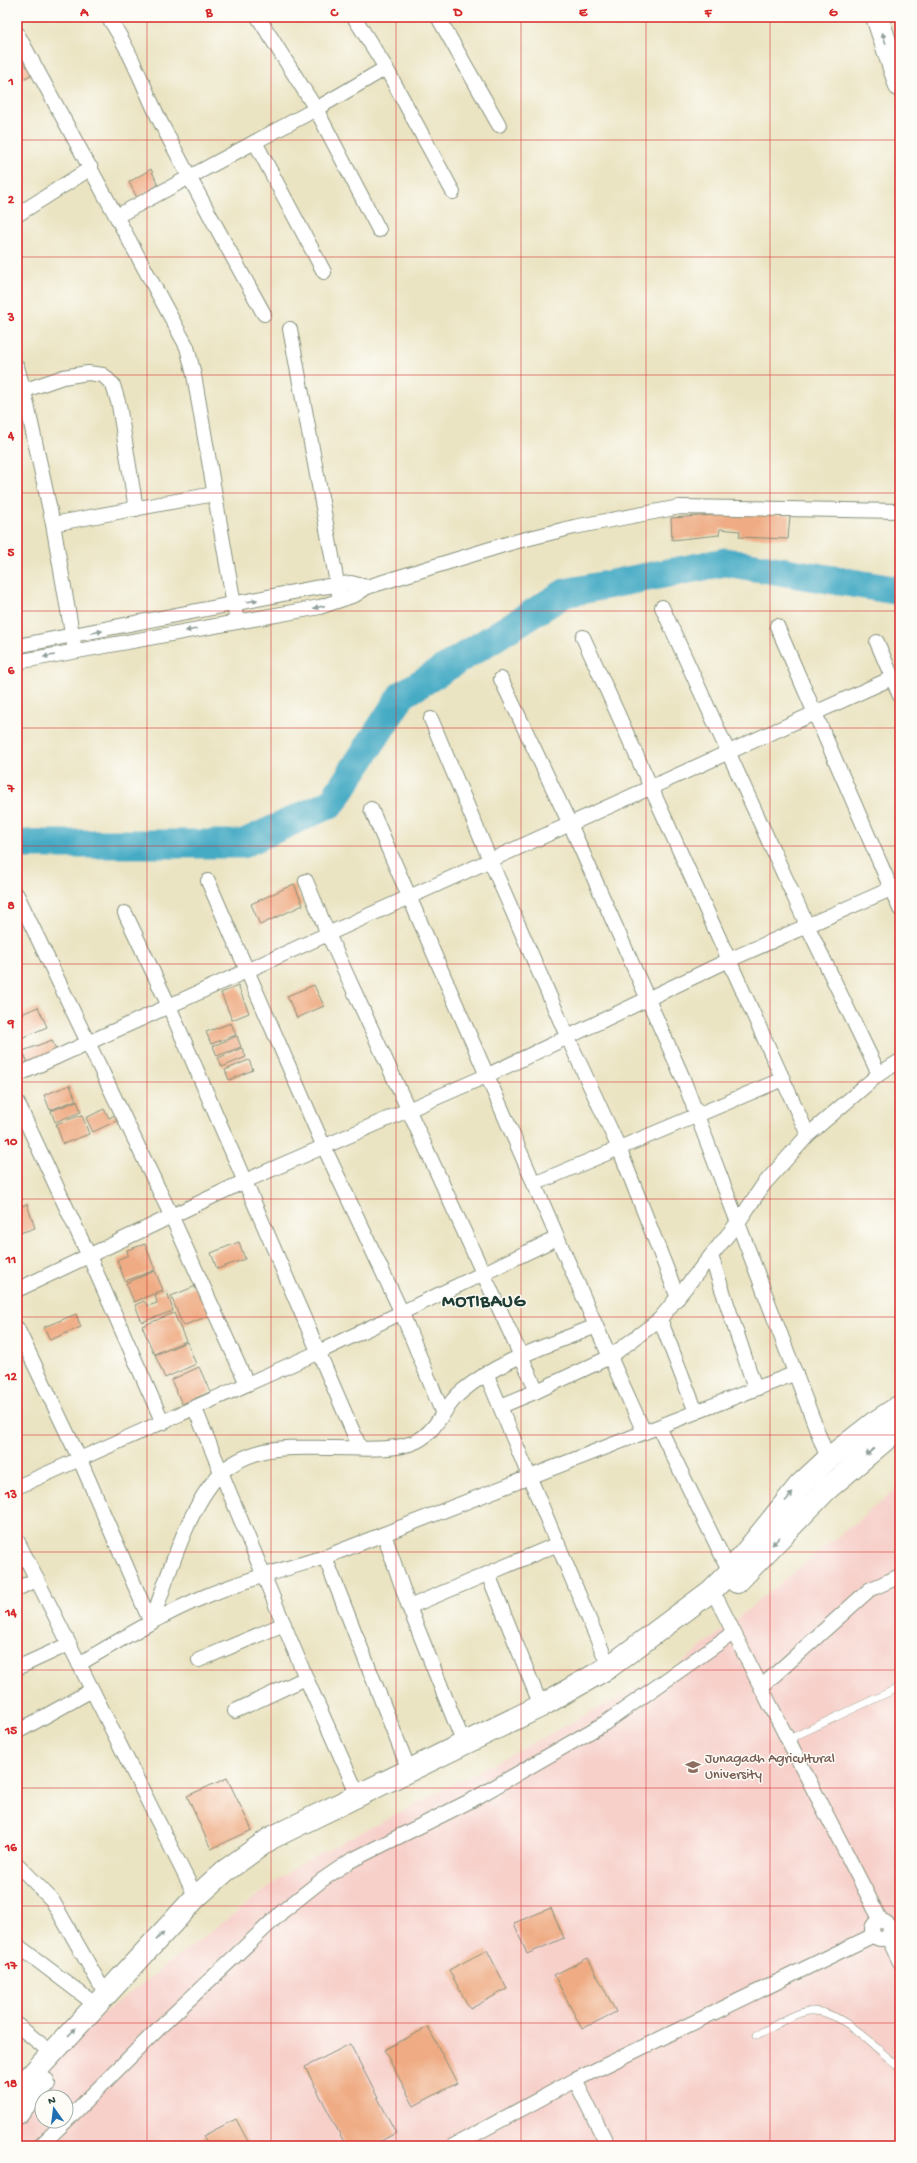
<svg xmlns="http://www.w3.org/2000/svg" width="917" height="2163" font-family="'Gochi Hand',sans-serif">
<rect width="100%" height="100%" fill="#fdfcf7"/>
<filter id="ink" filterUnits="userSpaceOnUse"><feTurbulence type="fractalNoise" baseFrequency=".025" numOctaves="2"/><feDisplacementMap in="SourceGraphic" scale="8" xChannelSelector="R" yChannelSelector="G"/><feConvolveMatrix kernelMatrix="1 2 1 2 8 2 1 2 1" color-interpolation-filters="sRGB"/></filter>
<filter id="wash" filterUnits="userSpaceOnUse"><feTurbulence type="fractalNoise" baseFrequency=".012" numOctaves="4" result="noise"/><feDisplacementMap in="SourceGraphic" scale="16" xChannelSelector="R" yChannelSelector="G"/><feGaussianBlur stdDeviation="0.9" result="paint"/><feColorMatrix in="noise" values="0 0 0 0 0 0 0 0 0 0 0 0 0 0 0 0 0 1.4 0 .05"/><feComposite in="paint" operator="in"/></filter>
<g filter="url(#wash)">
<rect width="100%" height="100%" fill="#ebe4c3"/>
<path fill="#f7d0ca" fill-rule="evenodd" d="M 900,1486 L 900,2146 L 17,2146 L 17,2104 L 59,2047 L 297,1866 L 676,1668 ZM 42,2097 L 66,2097 L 66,2121 L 42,2121 Z"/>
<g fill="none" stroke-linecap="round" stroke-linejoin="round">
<polyline stroke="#45aac4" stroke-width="29" points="17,844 242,844 332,803 402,695 565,593 725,562 900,591"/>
</g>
<g id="blocks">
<g fill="#efac84">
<polygon points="22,52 33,74 17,82 17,54"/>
<polygon points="151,169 158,185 137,198 129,182"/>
<polygon points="716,511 790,515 788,539 739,537 740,531 720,529 719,535 672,540 671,518 715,515"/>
<polygon points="294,884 303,905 260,925 251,904"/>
<polygon points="314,985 324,1006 297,1018 287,996"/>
<polygon points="238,986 249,1013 232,1020 221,993"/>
<polygon points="38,1007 47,1027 17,1040 17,1016"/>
<polygon points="231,1023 236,1035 211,1044 206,1032"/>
<polygon points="237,1036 241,1047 217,1056 213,1046"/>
<polygon points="52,1040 58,1055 29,1066 23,1051"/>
<polygon points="242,1048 246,1057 222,1067 218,1058"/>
<polygon points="249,1060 253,1070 229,1080 225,1070"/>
<polygon points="70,1085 76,1100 50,1110 44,1095"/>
<polygon points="77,1101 81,1112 55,1122 51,1111"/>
<polygon points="104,1109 109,1118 117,1114 120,1119 93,1132 86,1118"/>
<polygon points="82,1115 89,1134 63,1144 56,1124"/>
<polygon points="17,1192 21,1200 17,1202"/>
<polygon points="27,1204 35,1228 17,1234 17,1208"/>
<polygon points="239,1242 245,1259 217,1269 211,1253"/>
<polygon points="145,1244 155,1270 125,1281 117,1260 128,1255 127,1250"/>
<polygon points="155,1271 163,1290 134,1302 126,1283"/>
<polygon points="201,1284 213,1314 183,1326 171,1296"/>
<polygon points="167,1291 173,1311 142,1322 135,1305 144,1301 148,1306 157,1303 155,1295"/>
<polygon points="174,1313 186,1341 154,1354 142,1326"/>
<polygon points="76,1314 81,1327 50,1340 44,1327"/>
<polygon points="187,1342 196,1364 165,1378 155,1355"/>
<polygon points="199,1367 210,1392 182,1404 171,1380"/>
<polygon points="227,1778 252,1830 211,1849 187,1796"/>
<polygon points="551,1908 564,1938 527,1954 514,1923"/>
<polygon points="487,1950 507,1989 470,2009 449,1970"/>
<polygon points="588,1958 616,2012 582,2029 554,1975"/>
<polygon points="428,2027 457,2083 414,2106 384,2050"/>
<polygon points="350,2044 396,2133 371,2146 346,2146 305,2067"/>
<polygon points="236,2119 250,2145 208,2146 203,2136"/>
</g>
</g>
</g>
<g filter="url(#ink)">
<use href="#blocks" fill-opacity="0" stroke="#85907c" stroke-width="1"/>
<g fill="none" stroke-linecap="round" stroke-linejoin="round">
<g stroke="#85907c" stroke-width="8">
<g id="service">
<polyline points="789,1739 900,1687"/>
<polyline points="890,1932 900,1928"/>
<path d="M 757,2035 C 771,2028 794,2012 810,2011 C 843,2009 875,2050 900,2067"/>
</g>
</g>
<g stroke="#85907c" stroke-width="16">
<g id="minor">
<path d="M 108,17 C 130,49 143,86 160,121 C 193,186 229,250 264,314"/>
<polyline points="258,17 316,109 379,230"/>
<polyline points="354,17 386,68 453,192"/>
<polyline points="438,17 499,125"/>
<polyline points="17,33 187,347 194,375 237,622"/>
<polyline points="255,142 324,272"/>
<polyline points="17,215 91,168"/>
<polyline points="117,216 316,109 386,68"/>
<polyline points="290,329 339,594"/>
<polyline points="17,367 24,391 53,524 74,645"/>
<polyline points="17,393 63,377 88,373 103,375 113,385 119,405 136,509"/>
<polyline points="53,524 214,494"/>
<polyline points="662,607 807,925 879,1074"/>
<polyline points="777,626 900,909"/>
<polyline points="583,637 808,1135"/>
<polyline points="877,642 900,696"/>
<polyline points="17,646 314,588 351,583 367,587"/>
<polyline points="17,662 320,607 355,595 367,587 510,543 574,527 680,507 900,511"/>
<polyline points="501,679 570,824 682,1076 828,1459"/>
<polyline points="431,719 490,860 567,1036 619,1148 678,1298"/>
<polyline points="371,809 596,1326 644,1432"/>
<polyline points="208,881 324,1147 401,1311 443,1414"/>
<polyline points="306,881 328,934 537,1391"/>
<polyline points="17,895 171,1215 247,1384"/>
<polyline points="125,913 169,1006 360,1448"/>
<polyline points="17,1075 892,678"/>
<polyline points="17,1102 89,1256 163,1423"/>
<polyline points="534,1184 783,1079"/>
<polyline points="711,1256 755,1388"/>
<polyline points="17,1290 245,1181 486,1076 729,960 900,885"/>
<polyline points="660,1319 696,1412"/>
<polyline points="17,1328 80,1460 151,1623"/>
<polyline points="486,1373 609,1667"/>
<polyline points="501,1406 537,1391 610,1357 660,1319 739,1221 764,1184 808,1135 879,1074 900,1061"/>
<polyline points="195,1409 306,1678 358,1795"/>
<polyline points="659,1427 730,1572"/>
<polyline points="17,1487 319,1352 557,1238"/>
<polyline points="384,1534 409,1607 464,1744"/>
<polyline points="17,1540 196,1897"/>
<polyline points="325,1557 409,1770"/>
<polyline points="488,1574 541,1706"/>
<polyline points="17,1589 37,1579"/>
<polyline points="718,1601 761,1687 881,1921"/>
<polyline points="409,1607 558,1544"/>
<path d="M 151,1623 C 167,1580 188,1505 221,1473 C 232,1462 249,1455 264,1451 C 285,1446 310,1448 333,1448 C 357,1448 395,1452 417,1441 C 437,1431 444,1406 461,1392 C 499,1360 550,1345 596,1326"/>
<polyline points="199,1660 284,1624"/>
<path d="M 79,1664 C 120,1640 162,1614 206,1596 C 244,1580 285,1569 325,1557 L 796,1373"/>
<polyline points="17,1668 69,1644"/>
<polyline points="761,1687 869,1590 900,1576"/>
<polyline points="235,1711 306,1678"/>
<polyline points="17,1732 92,1690"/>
<polyline points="17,1864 52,1900 106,1995"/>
<circle cx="881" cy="1930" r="9"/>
<polyline points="887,1936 900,1962"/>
<polyline points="17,1945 96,2005"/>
<polyline points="17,2025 52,2053"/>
<polyline points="575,2080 608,2146"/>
<polyline points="66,2121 162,2025 283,1911 322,1880 350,1861 472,1800 605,1723 733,1633"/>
<polyline points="40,2146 66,2121"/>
<polyline points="453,2146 575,2080 874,1935"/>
</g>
</g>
<g stroke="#85907c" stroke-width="24">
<g id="primary">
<polyline points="877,17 900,86"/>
<polyline points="737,1582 827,1489 900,1427"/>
<polyline points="17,2091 196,1897 225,1871 271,1838 541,1706 609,1667 711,1591 730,1572 800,1485 828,1459 874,1423 900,1406"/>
<polyline points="17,2113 44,2083"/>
</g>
</g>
<use href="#service" stroke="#fff" stroke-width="7"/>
<use href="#minor" stroke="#fff" stroke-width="14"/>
<use href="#primary" stroke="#fff" stroke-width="22"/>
</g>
<defs><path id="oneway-solid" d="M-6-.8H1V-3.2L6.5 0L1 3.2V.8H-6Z"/></defs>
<g fill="#8f9e9a">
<use href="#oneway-solid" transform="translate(884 38) rotate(-108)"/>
<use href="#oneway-solid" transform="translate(252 601) rotate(-11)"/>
<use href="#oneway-solid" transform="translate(319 607) rotate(167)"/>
<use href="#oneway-solid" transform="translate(191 630) rotate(170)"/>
<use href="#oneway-solid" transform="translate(97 632) rotate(-11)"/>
<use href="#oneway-solid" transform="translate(49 656) rotate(170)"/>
<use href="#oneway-solid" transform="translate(870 1452) rotate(140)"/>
<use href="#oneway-solid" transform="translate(789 1497) rotate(-48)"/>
<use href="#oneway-solid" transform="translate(776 1541) rotate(134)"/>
<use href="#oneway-solid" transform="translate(160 1936) rotate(-47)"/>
<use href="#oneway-solid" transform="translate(72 2032) rotate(-46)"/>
</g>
</g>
<path fill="none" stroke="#d62828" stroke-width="1" stroke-opacity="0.55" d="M 147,17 L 147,2146M 271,17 L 271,2146M 396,17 L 396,2146M 521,17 L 521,2146M 646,17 L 646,2146M 770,17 L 770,2146M 17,140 L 900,140M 17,257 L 900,257M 17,375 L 900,375M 17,493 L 900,493M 17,611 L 900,611M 17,728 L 900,728M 17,846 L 900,846M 17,964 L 900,964M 17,1082 L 900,1082M 17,1199 L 900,1199M 17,1317 L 900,1317M 17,1435 L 900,1435M 17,1552 L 900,1552M 17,1670 L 900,1670M 17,1788 L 900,1788M 17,1906 L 900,1906M 17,2023 L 900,2023"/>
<defs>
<g id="university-bare" transform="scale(1.2)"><path d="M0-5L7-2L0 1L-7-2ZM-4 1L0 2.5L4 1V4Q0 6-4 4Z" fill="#8d6e63" stroke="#fdfcf7" stroke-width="2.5" paint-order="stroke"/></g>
</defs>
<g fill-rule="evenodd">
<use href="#university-bare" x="693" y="1767"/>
</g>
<g text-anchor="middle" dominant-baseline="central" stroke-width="3" stroke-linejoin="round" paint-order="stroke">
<g font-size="14" fill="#785e54" stroke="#fdfcf7" text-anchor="start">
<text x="705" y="1759">Junagadh Agricultural<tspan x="705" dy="16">University</tspan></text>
</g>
<g font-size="18" font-weight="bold" letter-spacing="1" fill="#1f3d34" stroke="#fdfcf7">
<text x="484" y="1302">MOTIBAUG</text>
</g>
</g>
<rect width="917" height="2163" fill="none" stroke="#fdfcf7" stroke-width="44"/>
<g transform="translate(54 2109) rotate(346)"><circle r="19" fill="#fdfcf7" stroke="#a4b0a9"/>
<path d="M0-3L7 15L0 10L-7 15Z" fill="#1f6fb2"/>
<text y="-6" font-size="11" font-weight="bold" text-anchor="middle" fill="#1f3d34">N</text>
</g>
<rect x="22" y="22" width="873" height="2119" fill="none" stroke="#d62828" stroke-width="1.5"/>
<g font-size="13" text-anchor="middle" font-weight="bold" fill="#d62828">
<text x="84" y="16">A</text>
<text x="209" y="16">B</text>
<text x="334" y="16">C</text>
<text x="458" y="16">D</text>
<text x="583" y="16">E</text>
<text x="708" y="16">F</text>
<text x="833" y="16">G</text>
<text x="11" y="85">1</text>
<text x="11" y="203">2</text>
<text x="11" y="321">3</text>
<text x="11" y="439">4</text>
<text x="11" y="556">5</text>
<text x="11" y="674">6</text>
<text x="11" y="792">7</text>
<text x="11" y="909">8</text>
<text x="11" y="1027">9</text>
<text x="11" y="1145">10</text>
<text x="11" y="1263">11</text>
<text x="11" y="1380">12</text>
<text x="11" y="1498">13</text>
<text x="11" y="1616">14</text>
<text x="11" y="1734">15</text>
<text x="11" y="1851">16</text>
<text x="11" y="1969">17</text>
<text x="11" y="2087">18</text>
</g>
</svg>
